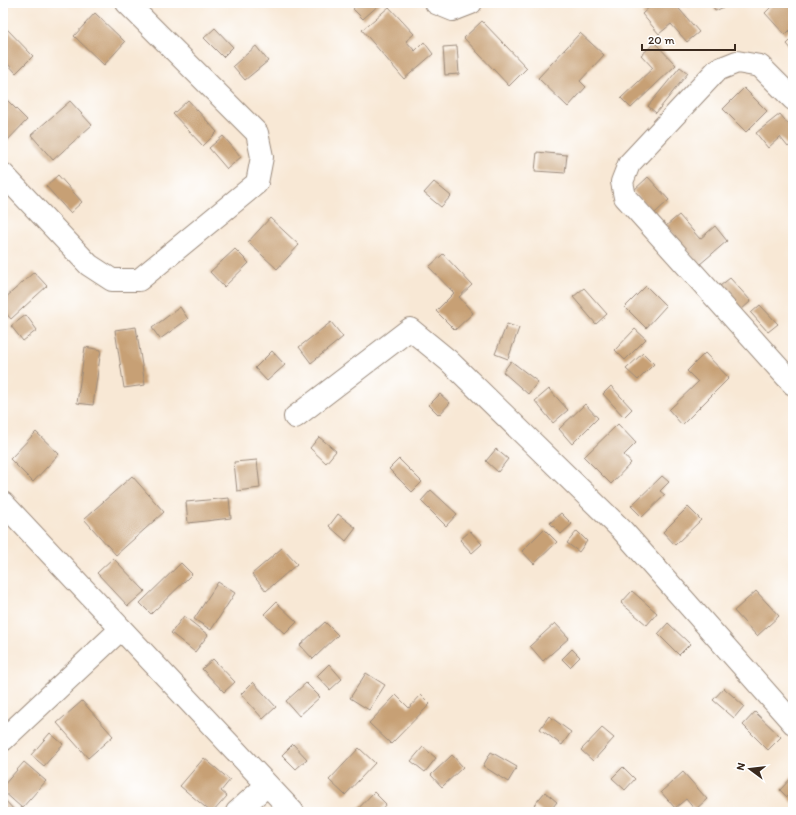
<svg xmlns="http://www.w3.org/2000/svg" width="796" height="815" font-family="Itim,sans-serif">
<rect width="100%" height="100%" fill="#fff"/>
<filter id="ink" filterUnits="userSpaceOnUse"><feTurbulence type="fractalNoise" baseFrequency=".025" numOctaves="2"/><feDisplacementMap in="SourceGraphic" scale="8" xChannelSelector="R" yChannelSelector="G"/><feConvolveMatrix kernelMatrix="1 2 1 2 8 2 1 2 1" color-interpolation-filters="sRGB"/></filter>
<filter id="wash" filterUnits="userSpaceOnUse"><feTurbulence type="fractalNoise" baseFrequency=".012" numOctaves="4" result="noise"/><feDisplacementMap in="SourceGraphic" scale="16" xChannelSelector="R" yChannelSelector="G"/><feGaussianBlur stdDeviation="0.9" result="paint"/><feColorMatrix in="noise" values="0 0 0 0 0 0 0 0 0 0 0 0 0 0 0 0 0 1.4 0 .05"/><feComposite in="paint" operator="in"/></filter>
<g filter="url(#wash)">
<rect width="100%" height="100%" fill="#f8e8d5"/>
<g id="blocks">
<g fill="#c7a075">
<polygon points="359,3 381,3 363,19 353,9"/>
<polygon points="654,3 674,3 699,32 687,42 671,24 659,34 642,14"/>
<polygon points="688,3 697,3 689,6"/>
<polygon points="712,3 722,3 724,7 715,11"/>
<polygon points="775,3 793,3 793,27 785,35 765,13"/>
<polygon points="389,7 414,34 406,41 415,51 424,42 433,54 404,79 362,30"/>
<polygon points="95,13 125,42 104,65 74,36"/>
<polygon points="482,21 527,68 509,86 464,38"/>
<polygon points="6,28 33,56 16,73 6,62 3,64 3,30"/>
<polygon points="215,28 233,47 223,57 204,38"/>
<polygon points="580,33 604,55 580,81 586,87 568,107 538,78"/>
<polygon points="793,38 793,51 787,44"/>
<polygon points="655,43 676,65 631,108 621,98 653,68 641,55"/>
<polygon points="256,46 268,61 245,80 233,66"/>
<polygon points="457,46 459,74 445,75 443,47"/>
<polygon points="680,67 688,73 656,113 648,106"/>
<polygon points="744,88 767,111 746,132 723,109"/>
<polygon points="3,97 4,97 27,120 4,144"/>
<polygon points="188,100 217,132 203,146 173,114"/>
<polygon points="70,101 92,125 53,160 31,135"/>
<polygon points="780,114 793,130 793,143 788,147 780,137 768,148 756,133"/>
<polygon points="223,136 241,157 227,169 209,148"/>
<polygon points="537,152 567,155 565,173 535,171"/>
<polygon points="58,175 82,202 70,213 46,186"/>
<polygon points="648,177 669,200 654,214 633,191"/>
<polygon points="434,182 451,196 441,207 424,193"/>
<polygon points="679,215 700,239 715,226 727,241 699,265 666,226"/>
<polygon points="270,218 299,245 277,269 248,242"/>
<polygon points="235,249 249,263 224,287 210,272"/>
<polygon points="443,254 472,285 459,297 473,313 455,330 436,311 454,293 429,267"/>
<polygon points="34,272 47,286 11,319 3,310 3,300"/>
<polygon points="730,278 751,301 741,310 720,286"/>
<polygon points="646,286 666,306 646,328 625,307"/>
<polygon points="584,288 607,314 596,324 573,297"/>
<polygon points="760,305 778,324 768,332 751,313"/>
<polygon points="180,307 188,319 160,339 152,328"/>
<polygon points="26,315 37,330 23,341 11,326"/>
<polygon points="331,322 343,337 311,363 299,347"/>
<polygon points="507,324 519,328 508,359 495,354"/>
<polygon points="136,327 145,385 124,388 115,330"/>
<polygon points="635,329 646,339 625,360 615,350"/>
<polygon points="85,347 101,350 93,405 77,403"/>
<polygon points="272,351 285,365 267,381 255,368"/>
<polygon points="643,353 654,364 638,380 626,369"/>
<polygon points="705,353 729,378 682,425 669,410 698,382 687,371"/>
<polygon points="511,361 538,382 528,394 503,372"/>
<polygon points="611,386 632,409 624,417 603,394"/>
<polygon points="549,389 568,410 553,423 535,401"/>
<polygon points="440,394 450,403 439,415 429,405"/>
<polygon points="585,404 598,418 572,444 559,429"/>
<polygon points="618,424 636,443 624,455 631,463 611,484 584,457"/>
<polygon points="36,432 59,454 33,482 10,459"/>
<polygon points="319,437 336,451 326,463 310,448"/>
<polygon points="496,449 508,459 498,472 486,461"/>
<polygon points="399,459 422,482 412,492 389,469"/>
<polygon points="257,460 260,488 237,491 234,462"/>
<polygon points="132,476 164,512 116,555 84,519"/>
<polygon points="662,476 669,482 660,491 665,495 642,517 631,506"/>
<polygon points="431,490 457,514 446,526 421,501"/>
<polygon points="229,498 231,518 188,523 186,502"/>
<polygon points="688,507 701,520 675,545 663,532"/>
<polygon points="561,513 572,524 561,534 550,523"/>
<polygon points="338,514 356,528 346,541 329,526"/>
<polygon points="544,529 557,542 534,564 522,551"/>
<polygon points="470,531 482,544 472,553 460,540"/>
<polygon points="577,531 587,541 579,552 567,543"/>
<polygon points="282,548 297,564 266,591 252,574"/>
<polygon points="113,558 145,591 128,606 97,573"/>
<polygon points="181,563 192,574 151,614 140,603"/>
<polygon points="218,582 235,593 211,630 194,619"/>
<polygon points="632,591 657,613 647,625 621,603"/>
<polygon points="756,591 779,616 757,636 734,611"/>
<polygon points="276,602 297,622 285,634 264,614"/>
<polygon points="184,616 208,635 195,652 171,633"/>
<polygon points="325,622 338,635 313,659 300,645"/>
<polygon points="555,623 569,638 543,661 530,646"/>
<polygon points="668,623 690,644 679,655 658,634"/>
<polygon points="572,649 580,657 570,667 562,659"/>
<polygon points="213,659 235,682 224,692 202,669"/>
<polygon points="329,664 342,679 330,690 317,676"/>
<polygon points="366,673 385,685 369,710 350,698"/>
<polygon points="253,682 276,707 263,719 241,694"/>
<polygon points="306,683 320,697 299,716 286,701"/>
<polygon points="724,688 744,706 734,718 713,700"/>
<polygon points="396,695 409,708 421,695 430,704 391,744 369,723"/>
<polygon points="82,701 113,736 88,758 57,723"/>
<polygon points="755,712 781,737 768,750 743,725"/>
<polygon points="549,716 571,732 562,745 540,729"/>
<polygon points="602,728 614,738 593,761 581,750"/>
<polygon points="50,733 63,744 44,766 31,755"/>
<polygon points="293,744 307,759 296,769 282,755"/>
<polygon points="423,747 436,758 425,772 411,761"/>
<polygon points="359,748 375,763 345,795 329,780"/>
<polygon points="491,752 517,767 508,782 483,766"/>
<polygon points="452,755 463,767 442,787 431,775"/>
<polygon points="204,758 230,780 221,791 227,796 213,812 211,812 180,786"/>
<polygon points="24,762 46,781 22,808 3,791 3,786"/>
<polygon points="623,767 635,779 625,790 612,778"/>
<polygon points="683,772 707,799 695,810 686,799 675,808 661,792"/>
<polygon points="793,776 793,803 780,790"/>
<polygon points="374,792 386,804 379,812 355,812"/>
<polygon points="545,792 557,802 549,812 543,812 534,805"/>
<polygon points="3,798 16,812 3,812"/>
</g>
</g>
</g>
<g filter="url(#ink)">
<use href="#blocks" fill-opacity="0" stroke="#9a897a" stroke-width="1"/>
<g fill="none" stroke-linecap="round" stroke-linejoin="round">
<g stroke="#9a897a" stroke-width="24">
<g id="minor">
<polyline points="436,3 453,10 471,3"/>
<polyline points="793,99 760,66 737,62 717,70 629,164 622,182 625,197 793,384"/>
<polyline points="3,174 89,265 112,280 139,280 257,183 262,157 257,133 127,3"/>
<polyline points="295,417 410,329 449,361 622,530 793,723"/>
<polyline points="3,503 293,812"/>
<polyline points="3,740 121,629"/>
<polyline points="237,812 267,785"/>
</g>
</g>
<use href="#minor" stroke="#fff" stroke-width="22"/>
</g>
</g>
<rect width="796" height="815" fill="none" stroke="#fff" stroke-width="16"/>
<g transform="translate(750 769) rotate(285)" stroke="#ffffff" stroke-width="3" paint-order="stroke">
<path d="M0-3L7 15L0 10L-7 15Z" fill="#3b2a1e"/>
<text y="-6" font-size="11" font-weight="bold" text-anchor="middle" fill="#3b2a1e">N</text>
</g>
<path d="M642 44v6h93v-6" fill="none" stroke="#3b2a1e" stroke-width="2"/>
<text x="648" y="44" font-size="12" fill="#3b2a1e" stroke="#ffffff" stroke-width="3" paint-order="stroke">20 m</text>
</svg>
